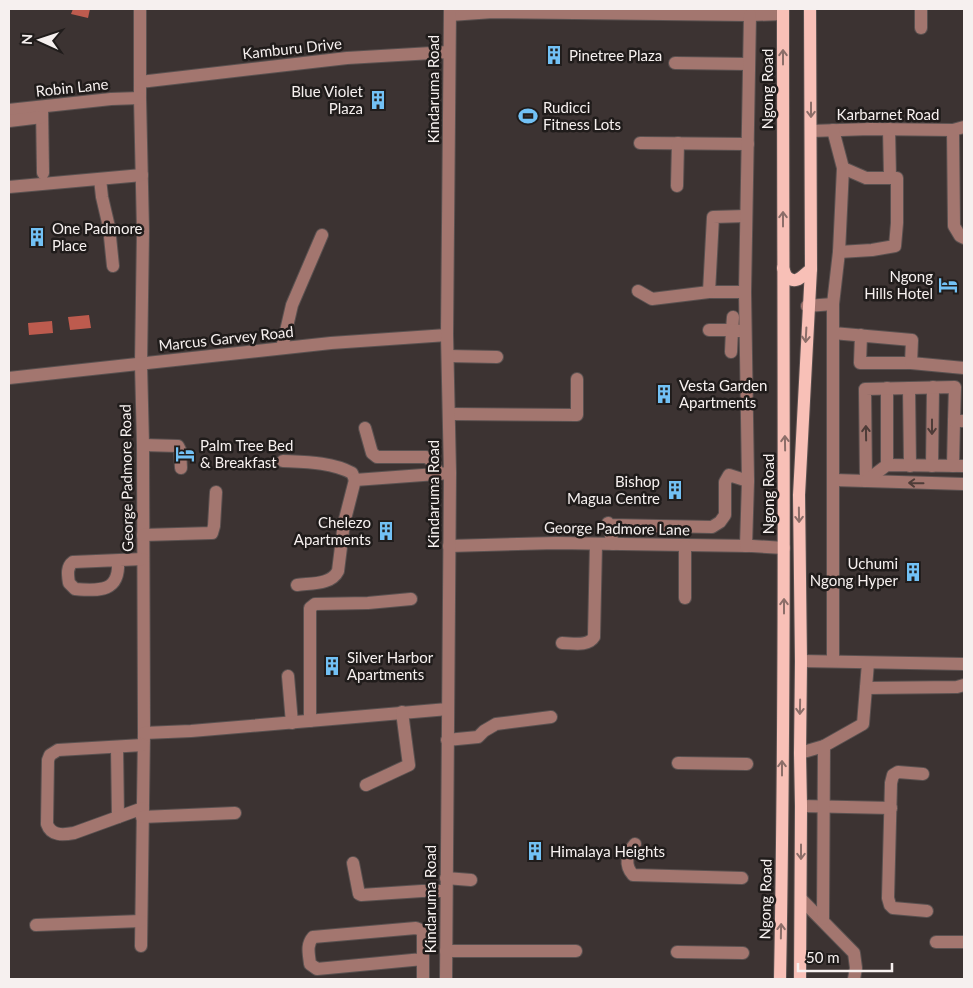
<svg xmlns="http://www.w3.org/2000/svg" width="973" height="988" font-family="Lato,sans-serif">
<rect width="100%" height="100%" fill="#3c3332"/>
<g fill="#bd5b4e">
<polygon points="73,9 90,9 88,18 71,14"/>
<polygon points="89,315 91,328 70,330 68,317"/>
<polygon points="52,321 53,333 29,335 28,323"/>
</g>
<g fill="none" stroke-linecap="round" stroke-linejoin="round">
<g stroke="#5a5150" stroke-width="14">
<g id="minor">
<polyline points="140,9 140,98 143,231 141,364 143,445 144,733 141,946"/>
<polyline points="450,15 493,12 750,15 783,14"/>
<polyline points="921,28 921,9"/>
<polyline points="675,63 749,64"/>
<polyline points="140,82 347,58 449,52"/>
<polyline points="42,107 43,173"/>
<polyline points="9,110 111,99 140,98"/>
<polyline points="9,121 42,117"/>
<polyline points="889,129 890,177"/>
<polyline points="953,130 954,226 960,236 964,238"/>
<polyline points="811,131 870,129 953,130 964,127"/>
<polyline points="640,143 748,144"/>
<polyline points="100,179 102,197 109,227 113,266"/>
<polyline points="677,186 678,143"/>
<polyline points="9,187 142,175"/>
<polyline points="839,252 872,250 895,246 897,223 897,178 866,178 843,168"/>
<polyline points="638,291 652,299 709,292 745,292"/>
<polyline points="709,292 713,217 746,216"/>
<polyline points="807,306 833,304"/>
<polyline points="709,330 732,330 733,317"/>
<polyline points="833,333 912,340 911,363 860,363 861,335"/>
<polyline points="282,348 292,305 322,235"/>
<polyline points="731,352 732,330 740,331"/>
<polyline points="448,356 497,357"/>
<polyline points="911,363 964,368"/>
<polyline points="9,378 331,343 447,335"/>
<polyline points="909,388 910,466"/>
<polyline points="450,414 577,415 577,379"/>
<polyline points="365,428 372,453 377,457 426,457 434,462 438,474"/>
<polyline points="143,445 178,446 180,450 181,468"/>
<path d="M 283,461 C 305,462 332,462 352,473 L 355,480"/>
<polyline points="887,465 887,388"/>
<polyline points="932,466 933,387"/>
<polyline points="953,466 954,421"/>
<polyline points="834,480 964,484"/>
<polyline points="866,481 865,389 955,387 954,421 964,421"/>
<polyline points="866,481 887,465 964,466"/>
<polyline points="143,535 212,533 214,526 216,492"/>
<polyline points="613,544 608,523 609,525 712,527 720,522 725,515 725,482 729,475 748,481"/>
<polyline points="449,546 556,543 752,546 784,548"/>
<polyline points="746,546 748,481 745,292 750,15"/>
<path d="M 118,561 C 120,592 100,591 75,589 L 69,583 C 68,576 66,567 73,562 L 143,559"/>
<path d="M 297,585 C 311,583 331,585 338,571 L 344,523 L 355,480 L 450,473"/>
<polyline points="685,598 685,546"/>
<path d="M 562,643 C 572,643 588,647 594,637 L 596,544"/>
<polyline points="801,661 964,664"/>
<polyline points="833,661 833,304 839,252 843,168 833,130"/>
<polyline points="288,676 292,723"/>
<polyline points="866,688 957,687 964,685"/>
<polyline points="310,721 310,608 315,604 368,603 411,599"/>
<polyline points="144,733 191,731 448,709"/>
<polyline points="447,740 478,737 484,731 496,724 551,717"/>
<polyline points="117,747 118,817"/>
<polyline points="800,753 824,746 863,724 868,663"/>
<polyline points="678,763 747,764"/>
<polyline points="923,774 898,772 893,775 891,783 888,898 890,905 893,908 927,911"/>
<polyline points="366,785 409,765 402,712"/>
<polyline points="801,806 891,808"/>
<path d="M 143,808 L 74,833 C 63,835 51,836 47,824 L 48,760 L 50,755 L 58,750 L 143,745"/>
<polyline points="142,817 235,813"/>
<path d="M 635,844 C 627,853 624,865 633,875 L 742,878"/>
<polyline points="353,863 359,894 361,895 422,891 445,891"/>
<polyline points="446,878 471,880"/>
<polyline points="801,899 854,953 856,968 854,979"/>
<polyline points="823,919 824,746"/>
<polyline points="36,925 141,921"/>
<polyline points="936,942 964,942"/>
<polyline points="446,951 576,951"/>
<polyline points="677,952 743,953"/>
<path d="M 423,959 L 317,969 L 310,964 C 309,954 306,945 313,937 L 416,928 L 421,930 L 423,933 L 423,979"/>
<polyline points="446,979 450,473 447,335 450,9"/>
</g>
</g>
<g stroke="#5a5150" stroke-width="14">
<g id="major">
<path d="M 783,268 L 786,276 C 796,286 802,276 811,269"/>
<path d="M 780,979 C 786,656 783,332 783,9"/>
<polyline points="800,979 801,806 800,753 801,661 799,495 811,269 810,9"/>
</g>
</g>
<use href="#minor" stroke="#a3766f" stroke-width="12"/>
<use href="#major" stroke="#f8c0b7" stroke-width="12"/>
</g>
<defs><path id="oneway-shaft" d="M-6 0H5M1.5-3L5.5 0L1.5 3" fill="none" stroke-width="1.6" stroke-linecap="round" stroke-linejoin="round" transform="scale(1.25)"/></defs>
<g stroke="#8c6e69">
<use href="#oneway-shaft" transform="translate(783 57) rotate(-90)"/>
<use href="#oneway-shaft" transform="translate(811 110) rotate(90)"/>
<use href="#oneway-shaft" transform="translate(783 219) rotate(-90)"/>
<use href="#oneway-shaft" transform="translate(806 335) rotate(93)"/>
<use href="#oneway-shaft" transform="translate(785 443) rotate(-91)"/>
<use href="#oneway-shaft" transform="translate(799 515) rotate(89)"/>
<use href="#oneway-shaft" transform="translate(784 606) rotate(-90)"/>
<use href="#oneway-shaft" transform="translate(800 707) rotate(91)"/>
<use href="#oneway-shaft" transform="translate(782 768) rotate(-90)"/>
<use href="#oneway-shaft" transform="translate(801 852) rotate(90)"/>
<use href="#oneway-shaft" transform="translate(781 931) rotate(-89)"/>
</g>
<g stroke="#4e3c38">
<use href="#oneway-shaft" transform="translate(932 427) rotate(90)"/>
<use href="#oneway-shaft" transform="translate(866 433) rotate(-91)"/>
<use href="#oneway-shaft" transform="translate(916 483) rotate(-179)"/>
</g>
<defs>
<g id="building-bare" transform="scale(1.5)"><path d="M-4-6H4V6H1V3H-1V6H-4ZM-2.5-4.3h1.7v1.8h-1.7ZM.8-4.3h1.7v1.8H.8ZM-2.5-1h1.7V.8h-1.7ZM.8-1h1.7V.8H.8Z" fill="#72c1f5" stroke="#201c1b" stroke-width="2.5" paint-order="stroke"/></g>
<g id="stadium-bare" transform="scale(1.5)"><path d="M0-5a6.5 5 0 1 0 0 10a6.5 5 0 1 0 0-10ZM-3.5-1.8h7v3.6h-7Z" fill="#72c1f5" stroke="#201c1b" stroke-width="2.5" paint-order="stroke"/></g>
<g id="hotel-bare" transform="scale(1.5)"><path d="M-6-4.5h1.5V1H6V5H4.5V3h-9V5H-6ZM-4 0a1.8 1.8 0 1 1 3.6 0ZM.5 0V-2.5h3Q6-2.5 6 0Z" fill="#72c1f5" stroke="#201c1b" stroke-width="2.5" paint-order="stroke"/></g>
</defs>
<g fill-rule="evenodd">
<use href="#building-bare" x="554" y="55"/>
<use href="#building-bare" x="378" y="100"/>
<use href="#stadium-bare" x="528" y="116"/>
<use href="#building-bare" x="37" y="237"/>
<use href="#hotel-bare" x="948" y="285"/>
<use href="#building-bare" x="664" y="394"/>
<use href="#hotel-bare" x="185" y="454"/>
<use href="#building-bare" x="675" y="490"/>
<use href="#building-bare" x="386" y="531"/>
<use href="#building-bare" x="913" y="572"/>
<use href="#building-bare" x="332" y="666"/>
<use href="#building-bare" x="535" y="851"/>
</g>
<g text-anchor="middle" dominant-baseline="central" stroke-width="5" stroke-linejoin="round" paint-order="stroke">
<g font-size="15" fill="#f6f0ef" stroke="#201c1b">
<text transform="translate(292 48) rotate(-6)">Kamburu Drive</text>
<text transform="translate(72 87) rotate(-6)">Robin Lane</text>
<text transform="translate(433 89) rotate(-90)">Kindaruma Road</text>
<text transform="translate(767 89) rotate(-90)">Ngong Road</text>
<text x="888" y="114">Karbarnet Road</text>
<text transform="translate(226 338) rotate(-6)">Marcus Garvey Road</text>
<text transform="translate(126 478) rotate(-91)">George Padmore Road</text>
<text transform="translate(433 494) rotate(-90)">Kindaruma Road</text>
<text transform="translate(768 494) rotate(-90)">Ngong Road</text>
<text transform="translate(617 528) rotate(1)">George Padmore Lane</text>
<text transform="translate(430 899) rotate(-90)">Kindaruma Road</text>
<text transform="translate(765 899) rotate(-89)">Ngong Road</text>
</g>
<g font-size="15" fill="#f6f0ef" stroke="#201c1b" text-anchor="start">
<text x="569" y="55">Pinetree Plaza</text>
<text x="363" y="91" text-anchor="end">Blue Violet<tspan x="363" dy="17">Plaza</tspan></text>
<text x="543" y="107">Rudicci<tspan x="543" dy="17">Fitness Lots</tspan></text>
<text x="52" y="228">One Padmore<tspan x="52" dy="17">Place</tspan></text>
<text x="933" y="276" text-anchor="end">Ngong<tspan x="933" dy="17">Hills Hotel</tspan></text>
<text x="679" y="385">Vesta Garden<tspan x="679" dy="17">Apartments</tspan></text>
<text x="200" y="445">Palm Tree Bed<tspan x="200" dy="17">&amp; Breakfast</tspan></text>
<text x="660" y="481" text-anchor="end">Bishop<tspan x="660" dy="17">Magua Centre</tspan></text>
<text x="371" y="522" text-anchor="end">Chelezo<tspan x="371" dy="17">Apartments</tspan></text>
<text x="898" y="563" text-anchor="end">Uchumi<tspan x="898" dy="17">Ngong Hyper</tspan></text>
<text x="347" y="657">Silver Harbor<tspan x="347" dy="17">Apartments</tspan></text>
<text x="550" y="851">Himalaya Heights</text>
</g>
</g>
<rect width="973" height="988" fill="none" stroke="#f6f0ef" stroke-width="20"/>
<g transform="translate(40 40) rotate(273)" stroke="#201c1b" stroke-width="4" paint-order="stroke">
<path d="M0-4L9 19L0 12L-9 19Z" fill="#f6f0ef"/>
<text y="-8" font-size="14" font-weight="bold" text-anchor="middle" fill="#f6f0ef">N</text>
</g>
<path d="M798 963v8h94v-8" fill="none" stroke="#f6f0ef" stroke-width="2.5"/>
<text x="806" y="963" font-size="15" fill="#f6f0ef" stroke="#201c1b" stroke-width="4" paint-order="stroke">50 m</text>
</svg>
